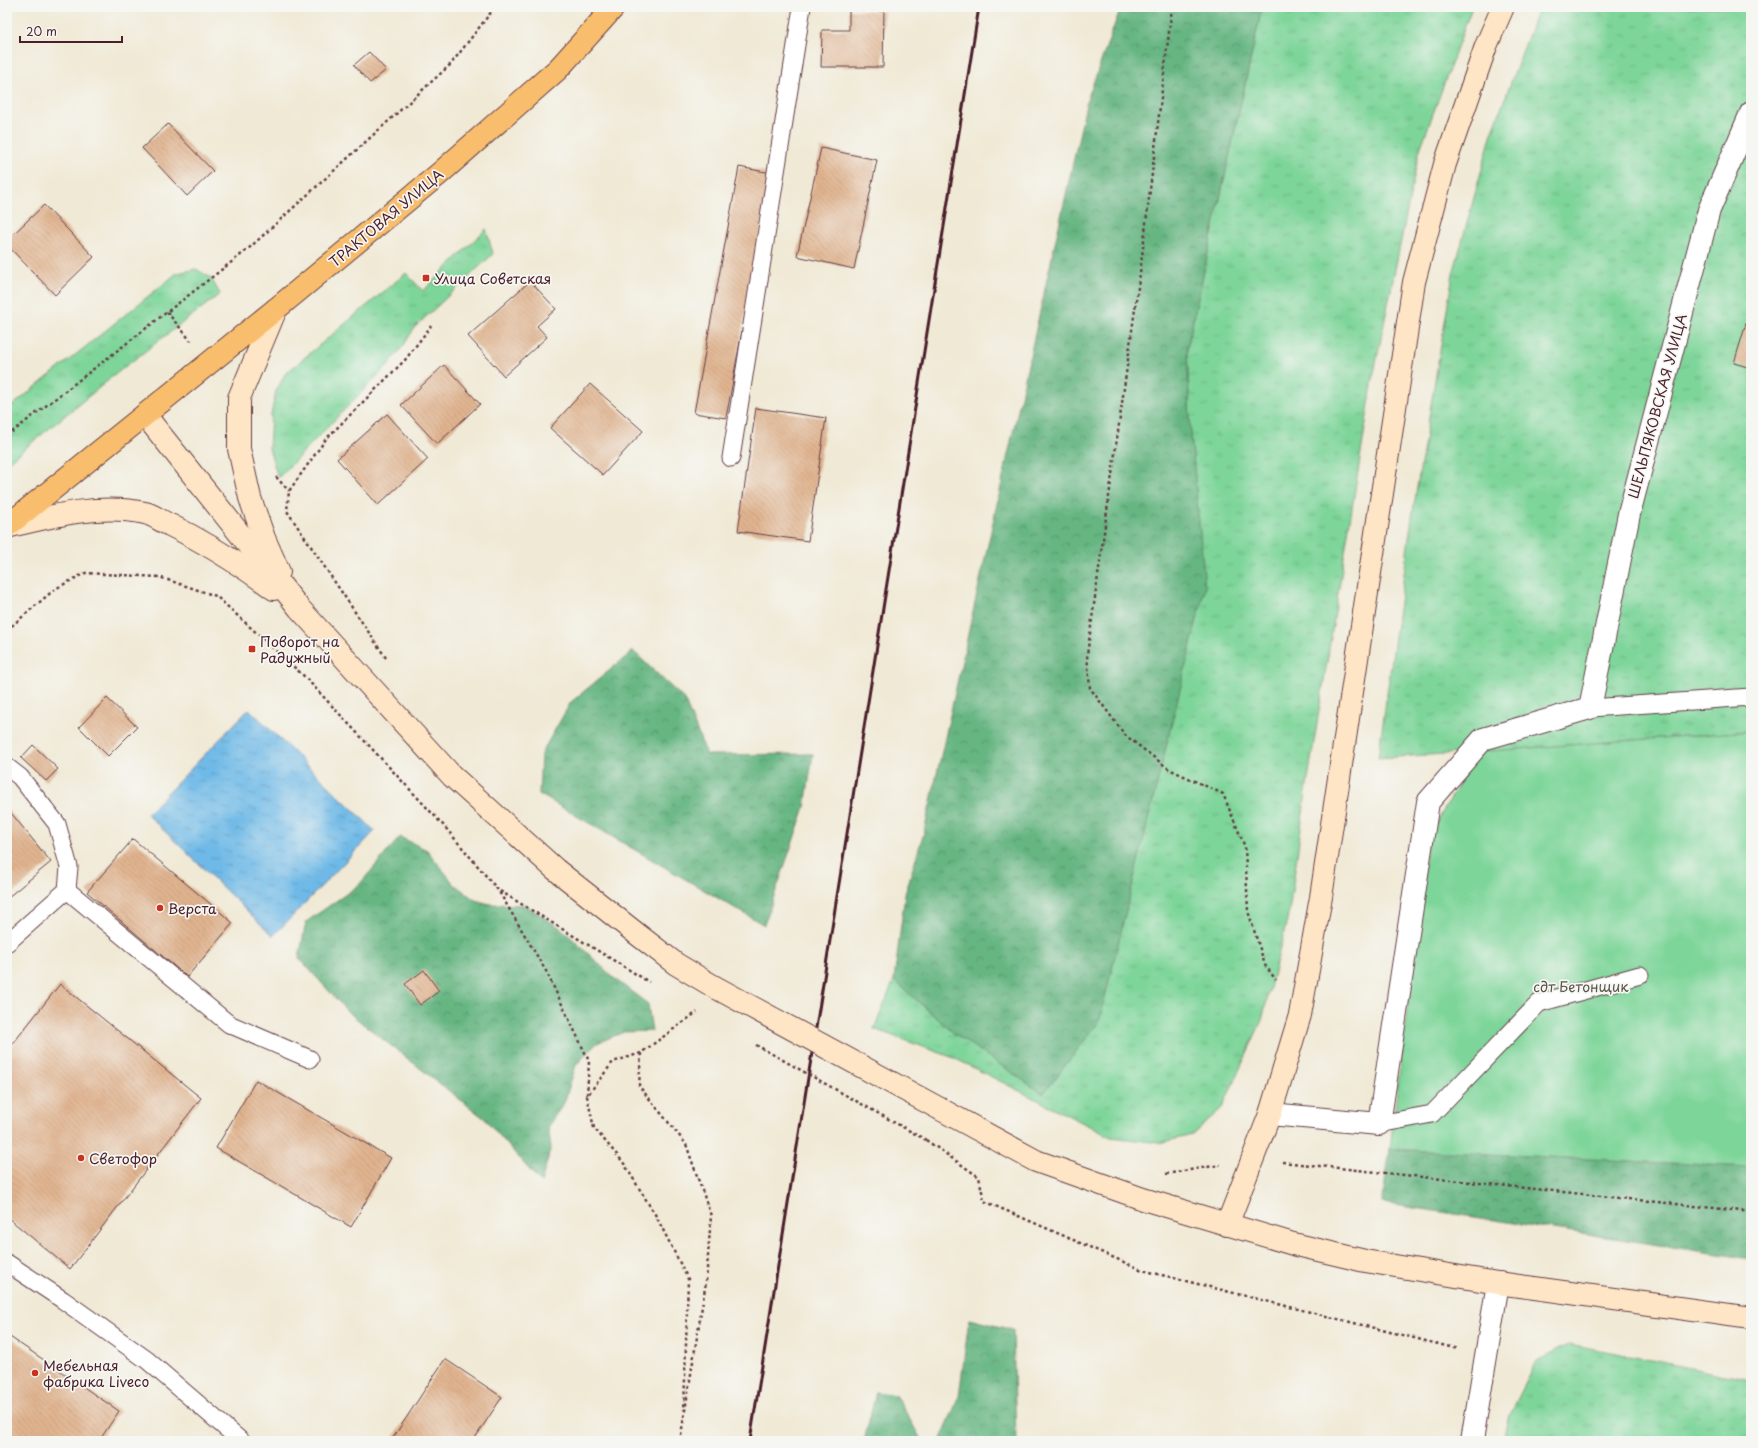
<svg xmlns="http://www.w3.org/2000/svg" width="1758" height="1448" font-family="'Playpen Sans',sans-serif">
<defs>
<pattern id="grass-tufts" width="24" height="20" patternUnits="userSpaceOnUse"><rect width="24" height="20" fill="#7ed59a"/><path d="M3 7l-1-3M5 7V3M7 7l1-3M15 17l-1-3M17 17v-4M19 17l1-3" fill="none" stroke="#6eb685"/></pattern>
<pattern id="forest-crowns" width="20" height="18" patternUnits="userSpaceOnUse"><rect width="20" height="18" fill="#66b682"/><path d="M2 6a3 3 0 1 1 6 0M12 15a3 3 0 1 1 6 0" fill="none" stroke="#56936b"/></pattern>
<pattern id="water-ripples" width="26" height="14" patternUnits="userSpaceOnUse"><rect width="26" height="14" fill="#6eb9e7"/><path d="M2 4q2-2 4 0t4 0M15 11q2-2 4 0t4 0" fill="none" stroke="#5c96bb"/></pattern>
<pattern id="building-back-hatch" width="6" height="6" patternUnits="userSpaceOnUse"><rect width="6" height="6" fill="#e0b48f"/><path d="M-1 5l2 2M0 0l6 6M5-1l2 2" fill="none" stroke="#c29a7c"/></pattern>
</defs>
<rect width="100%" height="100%" fill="#f6f6f2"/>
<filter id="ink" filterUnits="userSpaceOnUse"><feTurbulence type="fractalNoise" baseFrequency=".025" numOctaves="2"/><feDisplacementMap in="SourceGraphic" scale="8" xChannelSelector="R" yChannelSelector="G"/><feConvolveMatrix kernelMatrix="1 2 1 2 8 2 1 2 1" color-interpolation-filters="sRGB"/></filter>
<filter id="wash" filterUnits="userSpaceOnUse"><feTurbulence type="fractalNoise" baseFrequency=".012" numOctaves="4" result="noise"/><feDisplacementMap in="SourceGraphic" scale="16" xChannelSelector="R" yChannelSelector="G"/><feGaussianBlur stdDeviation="0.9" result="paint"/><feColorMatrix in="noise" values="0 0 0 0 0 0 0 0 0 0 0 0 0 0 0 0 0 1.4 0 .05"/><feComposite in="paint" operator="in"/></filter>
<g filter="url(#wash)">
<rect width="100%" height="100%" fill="#f0e9d5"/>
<g fill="url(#grass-tufts)" stroke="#647a62">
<polygon points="1262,7 1472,7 1419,152 1374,373 1307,785 1289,912 1262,1020 1222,1108 1192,1135 1160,1143 1111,1137 954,1058 874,1029 894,980 955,1034 1190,423 1187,348"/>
<polygon points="1539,7 1751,7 1751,731 1478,752 1378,758 1412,517 1453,274 1491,136"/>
<polygon points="486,229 493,254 415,327 404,345 387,366 278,478 269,448 271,415 276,391 285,374 406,273 423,291"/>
<polygon points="196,269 211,278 220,294 122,369 7,463 7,410 177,273"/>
<polygon points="1570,1344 1751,1380 1751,1441 1504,1441 1510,1414 1537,1361"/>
</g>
<g fill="url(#forest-crowns)" stroke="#586a56">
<polygon points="1121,7 1262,7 1187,348 1190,423 1205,587 1099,1022 1043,1094 955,1034 894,980 905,894 924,832 1087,100"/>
<polygon points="633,651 684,699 707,755 813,754 805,807 764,925 539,794 541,754 571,702"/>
<polygon points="400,837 427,850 454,884 475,900 490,904 525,905 562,929 616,980 648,1004 652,1031 624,1032 597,1043 576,1065 564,1103 548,1126 551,1147 541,1183 485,1119 348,1012 299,958 306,922 359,885"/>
<polygon points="1390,1149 1751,1167 1751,1259 1382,1203"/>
<polygon points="969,1319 1013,1330 1016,1441 940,1441 959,1397"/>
<polygon points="876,1392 896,1395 922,1441 864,1441"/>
</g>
<polygon fill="#7ed59a" stroke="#647a62" points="1751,731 1751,1167 1390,1149 1428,837 1478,752"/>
<polygon fill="url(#water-ripples)" stroke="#5c6c89" points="249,709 375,831 273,936 147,814"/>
<g id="blocks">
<g fill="url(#building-back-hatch)">
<polygon points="849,10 884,11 883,67 821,67 822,30 849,30"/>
<polygon points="369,52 386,70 370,83 354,65"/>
<polygon points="168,124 213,171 187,196 142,148"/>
<polygon points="821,148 877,160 854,269 797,256"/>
<polygon points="739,167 771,173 726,418 694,413"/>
<polygon points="44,205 94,257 55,295 7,245 7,240"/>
<polygon points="530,281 556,309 537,326 547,337 504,376 468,336"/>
<polygon points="1749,314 1751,314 1751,368 1734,363"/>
<polygon points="444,365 480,404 437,444 401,405"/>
<polygon points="590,384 643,431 603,475 550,428"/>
<polygon points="756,408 826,418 808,541 738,531"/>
<polygon points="387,414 428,459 378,505 337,459"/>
<polygon points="107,698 137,727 108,756 79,727"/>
<polygon points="33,745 58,769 46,781 21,758"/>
<polygon points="7,808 51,862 7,898"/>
<polygon points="133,839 233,923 187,977 87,892"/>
<polygon points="424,970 439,991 420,1005 405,984"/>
<polygon points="60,984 201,1098 70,1269 7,1217 7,1051"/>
<polygon points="256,1080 391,1158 351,1227 216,1148"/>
<polygon points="7,1335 119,1411 99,1441 7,1441"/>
<polygon points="445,1359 502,1397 473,1441 391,1441"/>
</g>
</g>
</g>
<g filter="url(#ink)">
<use href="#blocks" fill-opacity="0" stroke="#633d44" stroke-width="1"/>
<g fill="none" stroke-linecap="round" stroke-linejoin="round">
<g stroke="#633d44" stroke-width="19">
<g id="lane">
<polyline points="731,458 802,7"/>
<polyline points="1590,708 1751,697"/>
<polyline points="7,767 20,777 57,824 69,867 67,890 229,1024 310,1059"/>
<polyline points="7,943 67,890"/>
<polyline points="1379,1124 1432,1114 1539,1003 1640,975"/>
<polyline points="7,1263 63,1300 147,1360 241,1441"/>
</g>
</g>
<g stroke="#633d44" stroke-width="24">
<g id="street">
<polyline points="1270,1114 1379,1124 1428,802 1483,739 1590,708 1629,514 1709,210 1751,113"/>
<polyline points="1472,1441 1498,1283"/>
</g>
</g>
<g stroke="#633d44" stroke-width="24">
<g id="secondary">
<polyline points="276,309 239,398 239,449 250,498 264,538 279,572"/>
<polyline points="145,415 299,608 452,776 555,869 637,934 676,964 713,986"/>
<path d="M 7,527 C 52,516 99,503 145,513 C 154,515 162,522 170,525 C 207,543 241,565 274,589"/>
<polyline points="942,1110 1036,1161 1143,1199 1293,1244 1365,1261 1498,1283 1751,1318"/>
<polyline points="1227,1225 1270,1114 1300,1015 1321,897 1414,282 1445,164 1486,46 1503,7"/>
</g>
</g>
<g stroke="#633d44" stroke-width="24">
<polyline id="primary" points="7,526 276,309 439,174 558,69 614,7"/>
</g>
<g stroke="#633d44" stroke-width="2.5" stroke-dasharray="3 3" stroke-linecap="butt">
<polyline points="1172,7 1140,273 1087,655 1090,688 1125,735 1169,769 1223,794 1245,847 1248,911 1265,965 1276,980"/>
<polyline points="167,312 191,341"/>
<polyline points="7,436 247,250 451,64 495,7"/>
<polyline points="276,477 289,491"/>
<polyline points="7,630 55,589 85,573 159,577 216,596 305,677 444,826 498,890 546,971 589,1061 587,1096"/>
<polyline points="386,658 287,511 289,491 326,439 405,360 431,326"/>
<polyline points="500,891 649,982"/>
<polyline points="641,1053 613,1062 587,1096 594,1128 623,1162 656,1216 688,1279 684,1410"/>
<polyline points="926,1140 979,1177 984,1201 1142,1270 1458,1349"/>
<polyline points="1282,1162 1751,1212"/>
<polyline points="1166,1174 1220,1165"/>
<polyline points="680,1441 706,1282 711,1216 686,1144 639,1086 641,1053 697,1012"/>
</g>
<use href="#lane" stroke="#fff" stroke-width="17"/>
<use href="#street" stroke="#fff" stroke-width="22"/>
<use href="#secondary" stroke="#fde5c5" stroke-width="22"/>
<use href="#primary" stroke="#f9be6d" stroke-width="22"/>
<polyline stroke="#4a1f2b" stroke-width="3" points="750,1441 979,7"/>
<g stroke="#633d44" stroke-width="24" stroke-linecap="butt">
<polyline id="secondary-bridge" points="713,986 942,1110"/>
</g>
<polyline stroke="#633d44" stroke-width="2.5" stroke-dasharray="3 3" stroke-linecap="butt" points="756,1045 926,1140"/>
<use href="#secondary-bridge" stroke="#fde5c5" stroke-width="22"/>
</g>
</g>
<g fill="#c8321e" stroke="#f6f6f2" stroke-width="1.5">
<rect x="422" y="274" width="8" height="8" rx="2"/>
<rect x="248" y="645" width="8" height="8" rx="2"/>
<circle cx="160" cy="908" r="4"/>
<circle cx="81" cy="1158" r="4"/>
<circle cx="35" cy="1373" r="4"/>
</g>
<g text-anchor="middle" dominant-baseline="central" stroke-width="3.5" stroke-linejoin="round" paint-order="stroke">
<g font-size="14" fill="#4a1f2b" stroke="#f6f6f2">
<text transform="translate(386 218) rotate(-40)">ТРАКТОВАЯ УЛИЦА</text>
<text transform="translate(1657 406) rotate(-75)">ШЕЛЬПЯКОВСКАЯ УЛИЦА</text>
</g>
<g font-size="14" fill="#4a1f2b" stroke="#f6f6f2" text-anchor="start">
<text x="434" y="278">Улица Советская</text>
<text x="260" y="641">Поворот на<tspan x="260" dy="16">Радужный</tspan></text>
<text x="168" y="908">Верста</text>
<text x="89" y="1158">Светофор</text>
<text x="43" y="1365">Мебельная<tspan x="43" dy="16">фабрика Liveco</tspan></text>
</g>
<g font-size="14" fill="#5a564c" stroke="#f6f6f2">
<text x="1581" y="986">сдт Бетонщик</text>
</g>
</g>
<rect width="1758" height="1448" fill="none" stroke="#f6f6f2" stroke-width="24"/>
<path d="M20 36v6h102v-6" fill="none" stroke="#4a1f2b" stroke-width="2"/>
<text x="26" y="36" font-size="12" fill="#4a1f2b" stroke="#f6f6f2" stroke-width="3" paint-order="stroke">20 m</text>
</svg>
